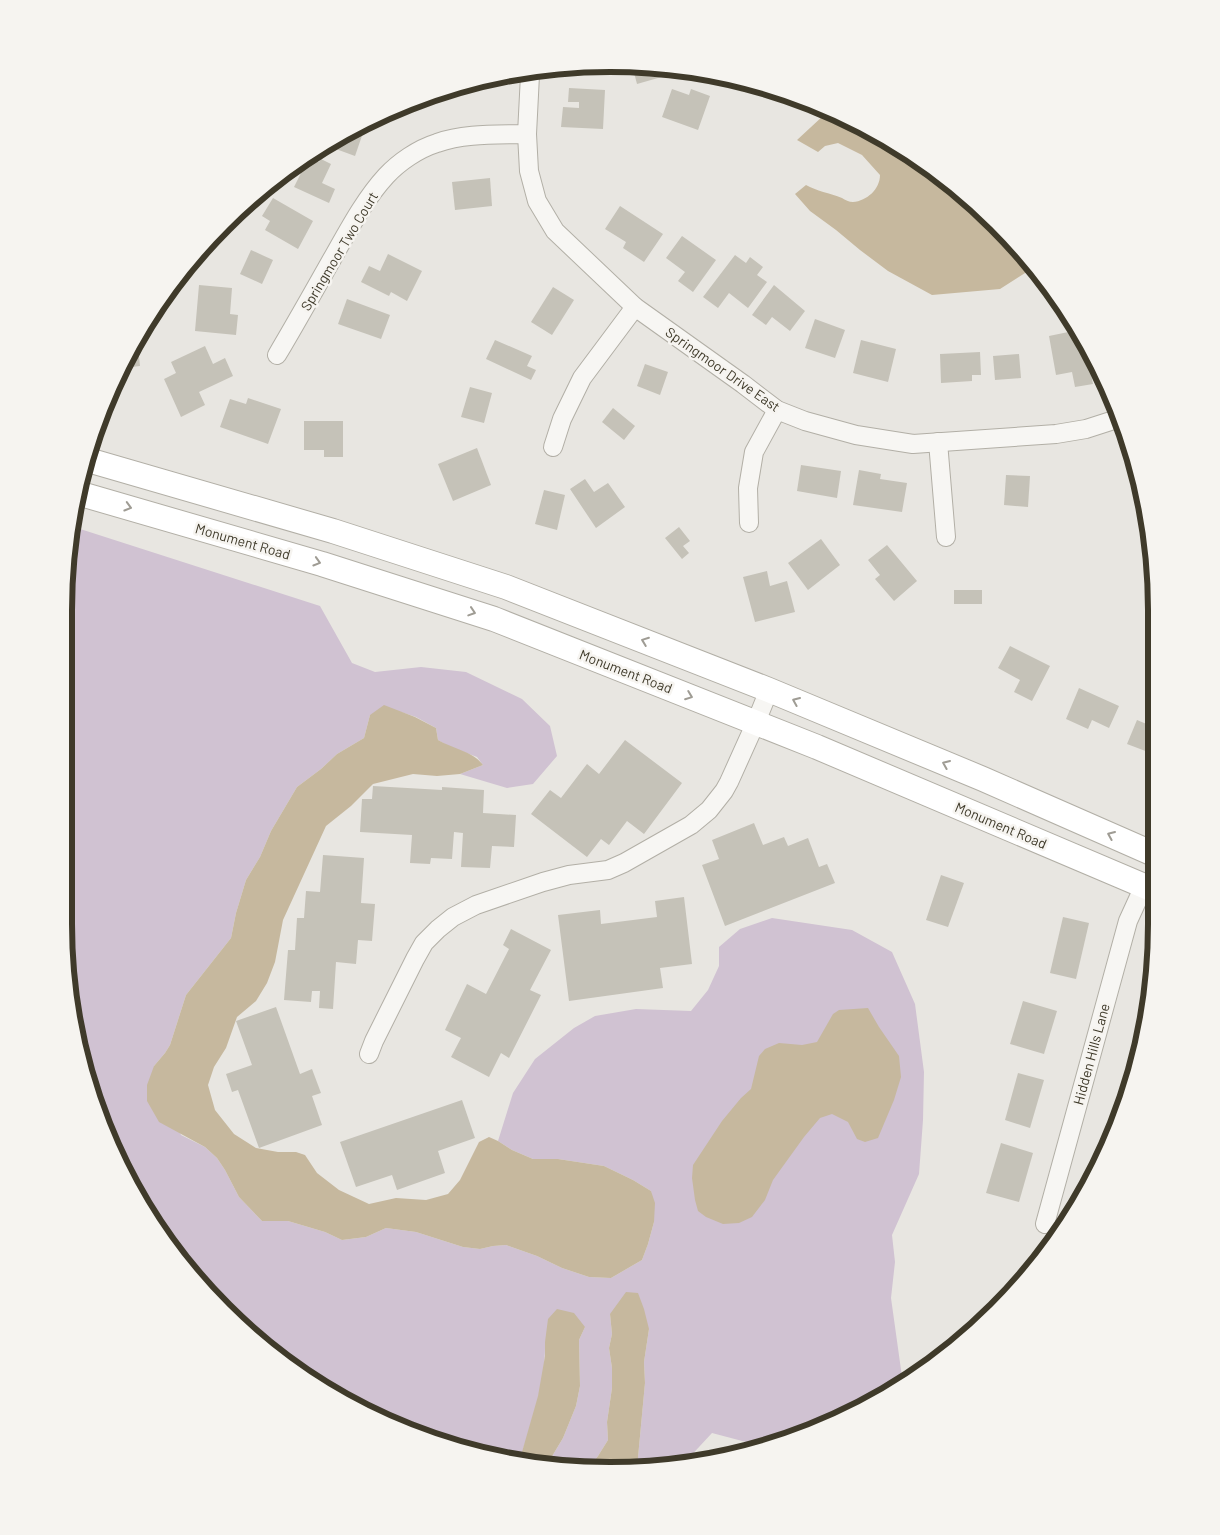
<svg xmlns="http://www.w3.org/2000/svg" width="1220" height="1535" font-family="Barlow,sans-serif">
<rect width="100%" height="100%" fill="#e8e6e1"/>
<path fill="#d0c2d2" d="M 74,527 L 320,606 L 352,663 L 375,672 L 421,667 L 466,672 L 522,699 L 550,726 L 557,756 L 533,784 L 507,788 L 460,774 L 483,765 L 477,757 L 448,746 L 438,740 L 436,728 L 416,717 L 401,712 L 370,715 L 364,738 L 337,754 L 321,769 L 297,787 L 271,831 L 260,857 L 246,880 L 236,913 L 231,938 L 186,995 L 170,1045 L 165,1053 L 154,1066 L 181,1135 L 205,1147 L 217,1158 L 225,1170 L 239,1197 L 262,1221 L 288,1221 L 325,1232 L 342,1240 L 366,1237 L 386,1228 L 416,1232 L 463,1247 L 480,1249 L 493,1246 L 506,1245 L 537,1256 L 562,1268 L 589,1277 L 611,1278 L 642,1260 L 648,1244 L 654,1222 L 651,1191 L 633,1180 L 604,1166 L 558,1159 L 533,1159 L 512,1150 L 498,1141 L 513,1093 L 535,1059 L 574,1028 L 595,1016 L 636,1009 L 691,1011 L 708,990 L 719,966 L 719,947 L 740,929 L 772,918 L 852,930 L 892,952 L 915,1004 L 924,1072 L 923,1120 L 919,1174 L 892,1235 L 895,1262 L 891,1298 L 903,1384 L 883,1398 L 765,1447 L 712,1433 L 686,1461 L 637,1468 L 645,1383 L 644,1362 L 649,1329 L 610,1314 L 612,1334 L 609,1348 L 612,1368 L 612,1388 L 607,1422 L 608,1440 L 598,1456 L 589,1468 L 548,1463 L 563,1438 L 576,1406 L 580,1386 L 579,1340 L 585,1327 L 545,1342 C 546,1381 532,1422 520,1459 L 468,1453 L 337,1398 L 224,1311 L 137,1198 L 82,1066 L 64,925 L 65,575 Z"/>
<g fill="#c6b89e">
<path d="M 826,110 L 852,120 L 943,177 L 1021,250 L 1033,268 L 1000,289 L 932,295 L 888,271 L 860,250 L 836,230 L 810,211 L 795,194 L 806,185 C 816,191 830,193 842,198 C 845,200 849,202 853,202 C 867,201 880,189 880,175 L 862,155 L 838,143 L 825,146 L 818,152 L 797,140 L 824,115 Z"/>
<path d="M 384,705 L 415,717 L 436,728 L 438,740 C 453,749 473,751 483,765 L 460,774 L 437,776 L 413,774 L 373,784 L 351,806 L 326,826 L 283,920 L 275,962 L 267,983 L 256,1001 L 237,1017 L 226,1048 L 214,1067 L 208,1085 L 215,1110 L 234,1134 L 256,1148 L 278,1152 L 296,1152 L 305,1155 L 317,1173 L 339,1190 L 369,1204 L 396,1198 L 426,1200 L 448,1194 L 460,1180 L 479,1142 L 489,1137 L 498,1141 L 512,1150 L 533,1159 L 558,1159 L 604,1166 L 633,1180 L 651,1191 L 655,1203 L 654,1222 L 648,1244 L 642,1260 L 611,1278 L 589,1277 L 562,1268 L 537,1256 L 506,1245 L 493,1246 L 480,1249 L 463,1247 L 416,1232 L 386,1228 L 366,1237 L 342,1240 L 325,1232 L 288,1221 L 262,1221 L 239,1197 L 225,1170 L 217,1158 L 205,1147 L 159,1122 L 147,1101 L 147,1085 L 154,1066 L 165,1053 L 170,1045 L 186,995 L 231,938 L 236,913 L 246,880 L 260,857 L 271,831 L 297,787 L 321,769 L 337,754 L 364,738 L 370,715 Z"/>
<polygon points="868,1008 879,1027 899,1056 901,1077 894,1100 878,1138 865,1142 857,1139 848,1122 832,1114 820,1118 804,1137 773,1180 765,1200 752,1217 739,1223 723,1224 706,1217 698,1211 695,1200 692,1178 693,1165 722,1121 741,1098 751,1089 759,1056 765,1049 779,1043 802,1045 817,1042 833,1014 839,1010"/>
<polygon points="626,1292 638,1293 644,1309 649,1329 644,1362 645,1383 637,1468 610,1471 589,1468 598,1456 608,1440 607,1422 612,1388 612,1368 609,1348 612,1334 610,1314"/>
<polygon points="557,1309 574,1313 585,1327 579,1340 580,1386 576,1406 563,1438 548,1463 520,1459 538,1396 545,1356 545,1342 548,1319"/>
</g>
<g fill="#c5c2b8">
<polygon points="632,65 646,65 662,68 665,76 637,84"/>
<polygon points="569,88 605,90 603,129 561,127 563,107 579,108 579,102 568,102"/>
<polygon points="672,89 689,95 691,89 710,96 698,130 662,117"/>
<polygon points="366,124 355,156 325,145 337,137"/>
<polygon points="309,157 319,162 321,159 331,164 322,183 335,189 329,203 294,187"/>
<polygon points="490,178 492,206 455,210 452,182"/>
<polygon points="273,198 313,221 298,249 265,230 270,221 262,216"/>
<polygon points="620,206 663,234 644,262 623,248 626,242 605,229"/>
<polygon points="682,236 716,260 693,292 678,281 685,272 666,258"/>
<polygon points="251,250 273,260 262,284 240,274"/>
<polygon points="388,254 422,271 407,301 391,292 389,296 361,282 369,266 380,271"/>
<polygon points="735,255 746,263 750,257 763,267 757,275 767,282 748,308 729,293 718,308 703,297"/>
<polygon points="199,285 232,288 230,314 238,315 236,335 195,331"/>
<polygon points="774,285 805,311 790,331 772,317 766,325 752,315"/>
<polygon points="172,287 175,289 164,308 160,305"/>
<polygon points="553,287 574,300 552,335 531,322"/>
<polygon points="347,299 390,315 381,339 338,324"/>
<polygon points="815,319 845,330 835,358 805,348"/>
<polygon points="1078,330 1084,339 1093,384 1075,387 1072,372 1056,375 1049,336"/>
<polygon points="137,337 140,366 123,368 134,344"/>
<polygon points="495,340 532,356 527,366 536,370 531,380 486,359"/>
<polygon points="861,340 896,349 888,382 853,373"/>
<polygon points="205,346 213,364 225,358 233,376 199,392 205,405 181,417 164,379 176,373 171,362"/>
<polygon points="980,352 981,375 972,375 972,381 941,383 940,354"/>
<polygon points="1019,354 1021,378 995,380 993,356"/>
<polygon points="645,364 668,372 660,395 637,386"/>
<polygon points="470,387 492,393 484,423 461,417"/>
<polygon points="248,398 281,409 268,444 220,427 230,399 246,404"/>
<polygon points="613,408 635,426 624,440 602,422"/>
<polygon points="304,421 343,421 343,457 324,457 324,450 304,450"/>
<polygon points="477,448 491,485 453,501 438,464"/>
<polygon points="801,465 841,471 837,498 797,491"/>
<polygon points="859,470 881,474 880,479 907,483 902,512 853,505"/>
<polygon points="1006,475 1030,476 1028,507 1004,505"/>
<polygon points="585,479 594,492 608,483 625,507 596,528 570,489"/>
<polygon points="544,490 565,495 557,530 535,524"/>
<polygon points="679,527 690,541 683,546 689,553 682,559 665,538"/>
<polygon points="821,539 840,565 808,590 788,563"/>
<polygon points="887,545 917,581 894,601 875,579 880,575 868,560"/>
<polygon points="767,571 770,586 787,581 795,612 755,622 743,577"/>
<rect x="954" y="590" width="28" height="14"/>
<polygon points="1010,646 1050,666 1032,701 1014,692 1020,680 998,668"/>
<polygon points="1079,688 1119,706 1109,728 1092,720 1088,729 1066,719"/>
<polygon points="1137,720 1156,728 1156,755 1127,744"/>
<polygon points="625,740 682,783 644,834 627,821 609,845 601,839 587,857 531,814 550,790 561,798 587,764 599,774"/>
<polygon points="373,786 442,790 442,787 484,790 483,813 516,815 514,847 492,846 490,868 461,867 463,833 454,832 452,859 431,858 430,864 410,863 412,835 360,832 362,799 372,799"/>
<polygon points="754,823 763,845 784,837 788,846 808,838 819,867 827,864 835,883 725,926 702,865 719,859 712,840"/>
<polygon points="323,855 364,858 361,903 375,904 372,941 358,940 356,964 336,962 333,1009 319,1008 320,991 312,991 311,1002 284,1000 288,950 295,950 297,918 304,918 306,891 320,892"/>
<polygon points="941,875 964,883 948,927 926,920"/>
<polygon points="684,897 692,964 660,968 663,988 569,1001 558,915 600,910 601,924 657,917 655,901"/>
<polygon points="1063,917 1089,923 1076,979 1050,973"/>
<polygon points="511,929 551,950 530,990 541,995 509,1058 501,1053 489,1077 451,1057 461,1038 445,1030 467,984 486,994 509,949 503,945"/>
<polygon points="1023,1001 1057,1011 1044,1054 1010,1044"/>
<polygon points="276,1007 300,1074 312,1069 321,1093 312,1096 322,1125 259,1148 238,1090 232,1092 226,1074 252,1065 236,1021"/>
<polygon points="1018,1073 1044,1080 1030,1128 1005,1120"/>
<polygon points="462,1100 475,1138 438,1151 445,1173 397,1190 392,1175 356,1187 340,1142"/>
<polygon points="1001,1143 1033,1153 1019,1202 986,1193"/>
</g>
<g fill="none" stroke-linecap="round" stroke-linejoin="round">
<g stroke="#b2afa6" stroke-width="20">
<g id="street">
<polyline points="528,71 530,75 527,134 529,171 537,201 555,231 635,307 743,384 777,410 805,421 856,435 913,444 1056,434 1086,429 1117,419"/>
<path d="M 277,355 C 296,323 314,291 332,259 C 348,231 364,200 386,176 C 399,162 418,149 437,143 C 465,133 498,135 527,134"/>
<polyline points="938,442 946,537"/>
<polyline points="553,447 562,419 582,378 635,307"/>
<polyline points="749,523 748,488 754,452 777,410"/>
<polyline points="369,1054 374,1041 415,959 424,943 438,929 453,917 476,905 543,882 569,875 608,870 624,863 691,825 709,810 724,791 729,782 756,722 769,690"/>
<polyline points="1045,1224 1128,921 1144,886"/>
</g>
</g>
<g stroke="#b2afa6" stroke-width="26">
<g id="secondary">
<polyline points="88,460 333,531 506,587 769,690 983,779 1156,855"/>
<polyline points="81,494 322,564 494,619 817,747 1156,891"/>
</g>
</g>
<use href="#street" stroke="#f7f6f3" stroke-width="18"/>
<use href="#secondary" stroke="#fff" stroke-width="24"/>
</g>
<defs><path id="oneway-chevron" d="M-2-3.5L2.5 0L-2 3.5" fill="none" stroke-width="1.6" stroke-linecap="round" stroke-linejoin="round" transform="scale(1.25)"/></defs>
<g stroke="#9f9c94">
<use href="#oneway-chevron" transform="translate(128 507) rotate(16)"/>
<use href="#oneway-chevron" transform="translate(317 562) rotate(17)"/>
<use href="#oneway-chevron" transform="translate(472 612) rotate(18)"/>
<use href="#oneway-chevron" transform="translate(645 641) rotate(-159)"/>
<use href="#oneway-chevron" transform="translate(689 696) rotate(21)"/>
<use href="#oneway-chevron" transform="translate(796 701) rotate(-157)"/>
<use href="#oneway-chevron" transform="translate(946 764) rotate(-157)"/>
<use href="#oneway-chevron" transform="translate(1111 835) rotate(-157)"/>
</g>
<g text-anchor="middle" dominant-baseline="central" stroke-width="5" stroke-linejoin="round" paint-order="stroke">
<g font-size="14" fill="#3f3a2a" stroke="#f6f4f0">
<text transform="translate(339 251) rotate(-59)">Springmoor Two Court</text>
<text transform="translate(723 369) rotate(35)">Springmoor Drive East</text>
<text transform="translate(243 541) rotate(16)">Monument Road</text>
<text transform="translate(626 671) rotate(21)">Monument Road</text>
<text transform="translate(1001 825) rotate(23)">Monument Road</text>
<text transform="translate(1091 1054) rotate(-75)">Hidden Hills Lane</text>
</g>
</g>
<path d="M0 0H1220V1535H0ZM610 72H610A538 538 0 0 1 1148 610V924A538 538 0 0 1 610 1462H610A538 538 0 0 1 72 924V610A538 538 0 0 1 610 72Z" fill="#f6f4f0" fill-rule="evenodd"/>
<path fill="none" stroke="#3f3a2a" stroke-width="6" d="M610 72H610A538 538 0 0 1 1148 610V924A538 538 0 0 1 610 1462H610A538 538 0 0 1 72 924V610A538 538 0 0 1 610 72Z"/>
</svg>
